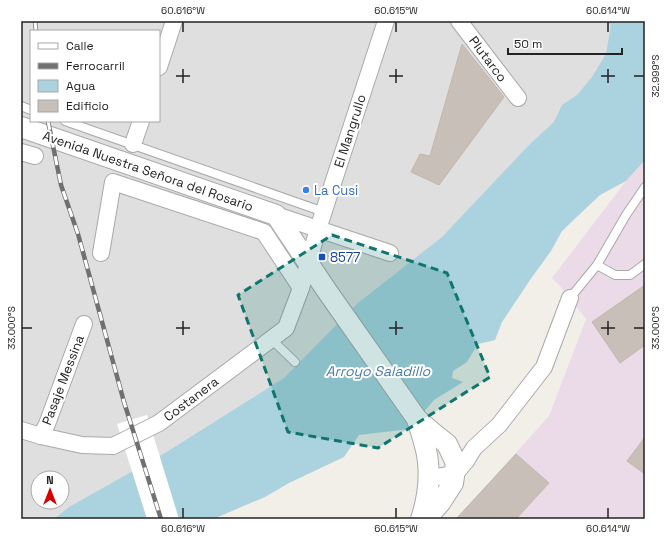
<svg xmlns="http://www.w3.org/2000/svg" width="666" height="540" font-family="'Space Grotesk',sans-serif">
<rect width="100%" height="100%" fill="#f2efe9"/>
<path fill="#e0dfdf" fill-rule="evenodd" d="M 21,21 L 645,21 L 645,96 L 144,519 L 21,519 ZM 31,31 L 159,31 L 159,121 L 31,121 ZM 38,478 L 62,478 L 62,502 L 38,502 Z"/>
<polygon fill="#ebdbe8" points="645,160 645,519 456,519 549,416 586,319 560,286 552,278 626,181"/>
<polygon fill="#aad3df" points="606,21 645,21 645,160 626,181 600,195 562,231 551,251 530,280 502,322 495,340 478,344 467,362 453,371 452,378 463,382 434,400 409,429 359,435 344,457 289,483 265,497 213,519 54,519 69,507 165,453 284,378 358,303 442,237 529,145 554,122 562,105 577,95 592,77 606,54 611,25"/>
<polygon fill="#fff" points="147,415 179,519 147,519 117,424"/>
<g fill="#c7bfb8" stroke="#c4b6ab">
<polygon points="462,44 504,97 439,185 411,172 420,154 430,156"/>
<polygon points="645,285 645,345 620,363 592,322"/>
<polygon points="645,437 645,474 627,461"/>
<polygon points="516,454 549,483 516,519 456,519"/>
</g>
<g fill="none" stroke-linecap="round" stroke-linejoin="round">
<g stroke="#a9a9a9" stroke-width="10">
<g id="service">
<polyline points="21,106 31,110"/>
<polyline points="65,121 324,212"/>
<polyline points="597,265 615,275 630,275 645,264"/>
<polyline points="570,298 597,265 626,215 645,187"/>
<polyline points="271,339 295,362"/>
</g>
</g>
<g stroke="#a9a9a9" stroke-width="18">
<g id="minor">
<polyline points="459,21 518,98"/>
<polyline points="159,67 174,21"/>
<polyline points="133,144 141,121"/>
<polyline points="21,152 35,156"/>
<polyline points="276,215 390,253"/>
<polyline points="101,253 113,182 264,232 301,288"/>
<polyline points="21,430 41,436 82,445 113,446 159,423 286,328 301,288 318,229 386,21"/>
<polyline points="41,436 47,424 84,324"/>
<polyline points="428,473 437,477 455,474 466,461 474,448 499,425 544,367 570,298"/>
</g>
</g>
<g stroke="#a9a9a9" stroke-width="22">
<g id="tertiary">
<polyline points="21,127 276,215 327,291 417,419 432,432 447,444 456,463 453,483 440,503 426,519"/>
<path d="M 417,419 C 421,433 427,448 428,462 C 430,482 427,501 421,519"/>
</g>
</g>
<use href="#service" stroke="#fff" stroke-width="8"/>
<use href="#minor" stroke="#fff" stroke-width="16"/>
<use href="#tertiary" stroke="#fff" stroke-width="20"/>
<g stroke="#707070" stroke-width="4.5">
<g id="rail">
<polyline points="35,21 36,31"/>
<polyline points="48,121 61,185 78,234 124,402 161,519"/>
</g>
</g>
<use href="#rail" stroke="#fff" stroke-width="3" stroke-dasharray="9" stroke-linecap="butt"/>
</g>
<path fill="#0f766e" fill-opacity="0.2" stroke="#0f766e" stroke-width="3" stroke-dasharray="8 5" stroke-linejoin="round" d="M 332,235 L 447,273 L 490,377 L 378,448 L 288,432 L 238,295 Z"/>
<path fill="none" stroke="#222" stroke-width="1.5" d="M 183,22 L 183,32M 396,22 L 396,32M 608,22 L 608,32M 183,69 L 183,83M 396,69 L 396,83M 608,69 L 608,83M 176,76 L 190,76M 389,76 L 403,76M 601,76 L 615,76M 634,76 L 644,76M 183,321 L 183,335M 396,321 L 396,335M 608,321 L 608,335M 22,328 L 32,328M 176,328 L 190,328M 389,328 L 403,328M 601,328 L 615,328M 634,328 L 644,328M 183,508 L 183,518M 396,508 L 396,518M 608,508 L 608,518"/>
<circle fill="#3f7fe0" stroke="#fff" stroke-width="1.5" cx="306" cy="190" r="4"/>
<rect fill="#1a4fb4" stroke="#fff" stroke-width="1.5" x="318" y="253" width="8" height="8" rx="2"/>
<g text-anchor="middle" dominant-baseline="central" stroke-width="4" stroke-linejoin="round" paint-order="stroke">
<g font-size="13" fill="#222" stroke="#fff">
<text transform="translate(488 59) rotate(53)">Plutarco</text>
<text transform="translate(350 131) rotate(-72)">El Mangrullo</text>
<text transform="translate(148 171) rotate(19)">Avenida Nuestra Señora del Rosario</text>
<text transform="translate(63 380) rotate(-69)">Pasaje Messina</text>
<text transform="translate(191 399) rotate(-37)">Costanera</text>
</g>
<g font-size="13" fill="#366cbe" stroke="#fff" text-anchor="start">
<text x="314" y="190">La Cusi</text>
</g>
<g font-size="13" fill="#164399" stroke="#fff" text-anchor="start">
<text x="330" y="257">8577</text>
</g>
<g font-size="14" font-style="italic" fill="#4a7aab" stroke="#fff">
<text x="378" y="371">Arroyo Saladillo</text>
</g>
</g>
<rect width="666" height="540" fill="none" stroke="#ffffff" stroke-width="44"/>
<rect x="30" y="30" width="130" height="92" fill="#ffffff" stroke="#a7a7a7"/>
<rect x="38" y="43" width="20" height="6" fill="#ffffff" stroke="#a7a7a7"/>
<text x="66" y="50" font-size="12" fill="#222222">Calle</text>
<rect x="38" y="63" width="20" height="6" fill="#707070" stroke="#a7a7a7"/>
<text x="66" y="70" font-size="12" fill="#222222">Ferrocarril</text>
<rect x="38" y="80" width="20" height="12" fill="#aad3df" stroke="#a7a7a7"/>
<text x="66" y="90" font-size="12" fill="#222222">Agua</text>
<rect x="38" y="100" width="20" height="12" fill="#c7bfb8" stroke="#a7a7a7"/>
<text x="66" y="110" font-size="12" fill="#222222">Edificio</text>
<g transform="translate(50 490)"><circle r="19" fill="#ffffff" stroke="#a7a7a7"/>
<path d="M0-3L7 15L0 10L-7 15Z" fill="#d40000"/>
<text y="-6" font-size="11" font-weight="bold" text-anchor="middle" fill="#222222">N</text>
</g>
<path d="M508 48v6h114v-6" fill="none" stroke="#222222" stroke-width="2"/>
<text x="514" y="48" font-size="12" fill="#222222" stroke="#ffffff" stroke-width="3" paint-order="stroke">50 m</text>
<rect x="22" y="22" width="622" height="496" fill="none" stroke="#222" stroke-width="1.5"/>
<g font-size="10" text-anchor="middle" fill="#222">
<text x="183" y="14">60.616°W</text>
<text x="396" y="14">60.615°W</text>
<text x="608" y="14">60.614°W</text>
<text transform="translate(655 76) rotate(-90)" y="4">32.999°S</text>
<text transform="translate(11 328) rotate(-90)" y="4">33.000°S</text>
<text transform="translate(655 328) rotate(-90)" y="4">33.000°S</text>
<text x="183" y="532">60.616°W</text>
<text x="396" y="532">60.615°W</text>
<text x="608" y="532">60.614°W</text>
</g>
</svg>
